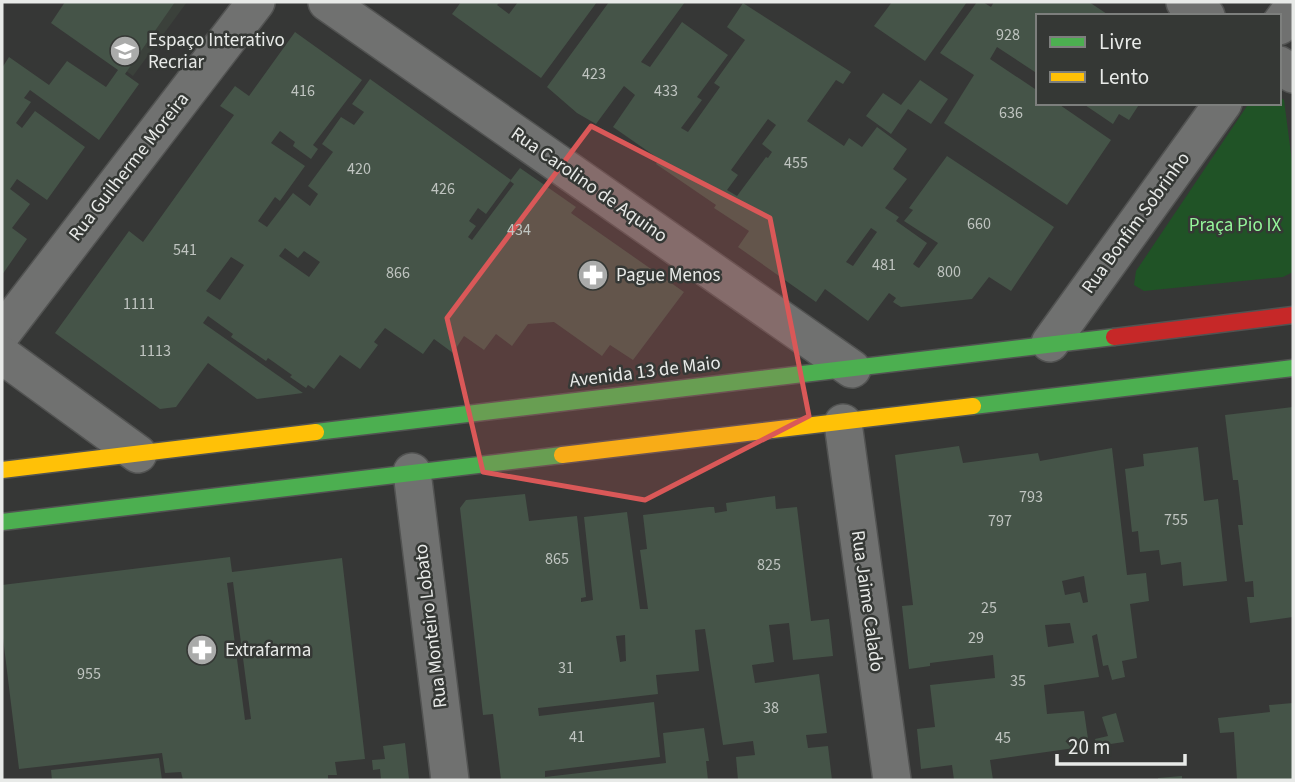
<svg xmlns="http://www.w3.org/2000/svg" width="1295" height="782" font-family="'Source Sans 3',sans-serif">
<rect width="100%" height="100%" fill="#363736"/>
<polygon fill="#3b413b" points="81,2 187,2 133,76 64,25"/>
<polygon fill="#205326" points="1279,96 1284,100 1293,169 1293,272 1283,277 1144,291 1134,285 1136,271 1249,103 1279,103"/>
<g fill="#455448" fill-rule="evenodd">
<polygon points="65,2 175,2 125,74 139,84 99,140 30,90 24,98 31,102 16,123 22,128 35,111 85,147 47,200 17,179 10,189 30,204 12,228 27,239 2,275 2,68 9,57 49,85 67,61 106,87 118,70 51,23"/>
<polygon points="461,2 500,2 497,5 509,14 518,2 597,2 541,78 452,14"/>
<path d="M 609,2 L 685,2 L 641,62 L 650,67 L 682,22 L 728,55 L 697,97 L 702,100 L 681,128 L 688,132 L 720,87 L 714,83 L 745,40 L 727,27 L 743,3 L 851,72 L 843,84 L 836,80 L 807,121 L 844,146 L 849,138 L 862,147 L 877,127 L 907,149 L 893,169 L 907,179 L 885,208 L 899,217 L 896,221 L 927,243 L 913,264 L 917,267 L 919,268 L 938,243 L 904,221 L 913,210 L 909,208 L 947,156 L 1054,227 L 1011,291 L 989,277 L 972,299 L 901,307 L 893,302 L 896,298 L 889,293 L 868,321 L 825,289 L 816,302 L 738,247 L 749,231 L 714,208 L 716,205 L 656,164 L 659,159 L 613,127 L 635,95 L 624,86 L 596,124 L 577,113 L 547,87 ZM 768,119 L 776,125 L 762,144 L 772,152 L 768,158 L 766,157 L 737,196 L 727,190 L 738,175 L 731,170 ZM 871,228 L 877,232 L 853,266 L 846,262 Z"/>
<polygon points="892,2 967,2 925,61 874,26"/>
<polygon points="977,2 983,2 991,7 994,2 1089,2 1110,16 1038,16 1038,74 997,47 990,59 1038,91 1038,103 1057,103 1111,140 1067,205 944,123 974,75 940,53"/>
<path d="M 295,32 L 362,80 L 313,145 L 318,149 L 311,159 L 293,146 L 295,142 L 280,131 L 271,143 L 305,166 L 280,201 L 275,197 L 258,221 L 267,227 L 293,193 L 310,206 L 318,194 L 308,186 L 333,152 L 322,144 L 341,117 L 354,125 L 364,112 L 352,104 L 370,79 L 511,180 L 486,214 L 478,208 L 469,221 L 476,226 L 468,237 L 472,240 L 514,184 L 510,181 L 520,168 L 576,207 L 571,213 L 684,292 L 633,360 L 610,345 L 602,356 L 554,322 L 528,324 L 512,346 L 496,334 L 484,350 L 464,336 L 453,353 L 434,339 L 423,354 L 385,328 L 374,342 L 378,345 L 360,369 L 340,355 L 314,389 L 308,385 L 306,388 L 290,377 L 292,375 L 268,358 L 266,361 L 231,337 L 233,334 L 208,316 L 203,323 L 303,393 L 257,399 L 208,363 L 176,407 L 160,409 L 55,333 L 129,231 L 143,242 L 234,115 L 220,106 L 235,86 L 249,96 ZM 285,248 L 298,258 L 304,251 L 320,262 L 309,277 L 279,256 ZM 231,257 L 244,265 L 220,300 L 206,291 Z"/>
<polygon points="920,80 948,99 931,124 908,109 891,134 866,116 883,93 901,105"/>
<polygon points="1082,103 1140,103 1129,120 1119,114 1113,124"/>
<polygon points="1293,407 1293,617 1250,623 1247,597 1254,597 1253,581 1245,582 1238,525 1243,525 1238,480 1233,480 1225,415"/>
<path d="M 959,446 L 963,463 L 1038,453 L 1040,461 L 1112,448 L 1127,575 L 1146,573 L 1149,601 L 1130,604 L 1137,658 L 1122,661 L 1125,677 L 1112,680 L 1108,665 L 1103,666 L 1097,634 L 1092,636 L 1099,677 L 1044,685 L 1047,714 L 1084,711 L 1089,746 L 990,760 L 993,780 L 954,780 L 952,765 L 921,769 L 917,729 L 935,727 L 930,685 L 995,678 L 993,655 L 930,663 L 930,666 L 909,669 L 902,606 L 913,605 L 895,455 ZM 1084,576 L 1088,602 L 1083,603 L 1080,592 L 1065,595 L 1062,581 ZM 1070,623 L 1074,643 L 1048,647 L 1045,625 Z"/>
<polygon points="1198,447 1204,501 1218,499 1227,581 1183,586 1181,562 1161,565 1159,550 1140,552 1138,531 1132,532 1125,469 1144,466 1143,454"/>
<path d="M 525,494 L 529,521 L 577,516 L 586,597 L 581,598 L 581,602 L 593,600 L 584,517 L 627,512 L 640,609 L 648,609 L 640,550 L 647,549 L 643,515 L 709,507 L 714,507 L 715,513 L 727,511 L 726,503 L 775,496 L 776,509 L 797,507 L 811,621 L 829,619 L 833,656 L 793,660 L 789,623 L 769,625 L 774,662 L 752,665 L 755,683 L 819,674 L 827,733 L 806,735 L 808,748 L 828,746 L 832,780 L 738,780 L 736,757 L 755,755 L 753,741 L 723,745 L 705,629 L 695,630 L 699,671 L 656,675 L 658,694 L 538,708 L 539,716 L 654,702 L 660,757 L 545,771 L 545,777 L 666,763 L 663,733 L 704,728 L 709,761 L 706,761 L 708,780 L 501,780 L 493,714 L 483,715 L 460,508 L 466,500 ZM 625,635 L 626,661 L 620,662 L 616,636 Z"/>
<path d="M 230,557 L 232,572 L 342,558 L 365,759 L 335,762 L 337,775 L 328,775 L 328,780 L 183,780 L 181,772 L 165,773 L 162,753 L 19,769 L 2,630 L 2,585 ZM 233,582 L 251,719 L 245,720 L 227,583 Z"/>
<polygon points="1293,703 1293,780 1237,780 1234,732 1220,733 1218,718 1270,712 1269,705"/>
<polygon points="1116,713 1124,742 1097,746 1095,739 1108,736 1102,717"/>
<polygon points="405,743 409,779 381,780 380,769 373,770 372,760 385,759 383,746"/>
<polygon points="159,758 162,780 52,780 51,770"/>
<polygon points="1182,776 1182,780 1158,780 1158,778"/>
</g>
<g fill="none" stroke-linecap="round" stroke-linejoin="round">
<g stroke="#525352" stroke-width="40">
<g id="street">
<polyline points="327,2 852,369"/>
<polyline points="1185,2 1206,16"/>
<polyline points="1279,26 1293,7"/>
<polyline points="1279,65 1293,74"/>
<polyline points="2,333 256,2"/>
<polyline points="1050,343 1223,103"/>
<polyline points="2,355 138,454"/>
<polyline points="843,423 892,780"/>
<polyline points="412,472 450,780"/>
</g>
</g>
<g stroke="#525352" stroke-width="19">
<g id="fast">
<polyline points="973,406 1293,368"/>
<polyline points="316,432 1114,337"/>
<polyline points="2,522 562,455"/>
</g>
</g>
<g stroke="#525352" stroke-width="19">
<g id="slow">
<polyline points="562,455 973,406"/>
<polyline points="2,470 316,432"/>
</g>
</g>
<g stroke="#525352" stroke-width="19">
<polyline id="jam" points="1114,337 1293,315"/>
</g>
<use href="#street" stroke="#707170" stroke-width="37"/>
<use href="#fast" stroke="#4caf50" stroke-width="16"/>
<use href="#slow" stroke="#ffc107" stroke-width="16"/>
<use href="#jam" stroke="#c62828" stroke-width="16"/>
</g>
<path fill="#da5858" fill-opacity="0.2" stroke="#da5858" stroke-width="5" stroke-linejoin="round" d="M 591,126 L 770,218 L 809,416 L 645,500 L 483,472 L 447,318 Z"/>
<defs>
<g id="school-disc" transform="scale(1.575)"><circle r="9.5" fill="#aaabaa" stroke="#353835"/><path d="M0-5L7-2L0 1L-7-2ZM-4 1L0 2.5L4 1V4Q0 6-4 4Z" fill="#fff"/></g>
<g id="pharmacy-disc" transform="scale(1.575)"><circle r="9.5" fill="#aaabaa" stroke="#353835"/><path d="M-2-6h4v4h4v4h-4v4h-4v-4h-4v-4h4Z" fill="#fff"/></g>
</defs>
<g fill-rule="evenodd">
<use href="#school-disc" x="125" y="51"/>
<use href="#pharmacy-disc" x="593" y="275"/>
<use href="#pharmacy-disc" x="202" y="650"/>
</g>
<g text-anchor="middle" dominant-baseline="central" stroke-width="5" stroke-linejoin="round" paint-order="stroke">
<g font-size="16" fill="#bfc4c0">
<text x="1008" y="35">928</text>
<text x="594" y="74">423</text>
<text x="303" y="91">416</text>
<text x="666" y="91">433</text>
<text x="1011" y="113">636</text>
<text x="796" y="163">455</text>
<text x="359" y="169">420</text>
<text x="443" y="189">426</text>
<text x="979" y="224">660</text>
<text x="519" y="230">434</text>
<text x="185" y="250">541</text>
<text x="884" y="265">481</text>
<text x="949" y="272">800</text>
<text x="398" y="273">866</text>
<text x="139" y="304">1111</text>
<text x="155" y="351">1113</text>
<text x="1031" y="497">793</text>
<text x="1176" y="520">755</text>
<text x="1000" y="521">797</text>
<text x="557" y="559">865</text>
<text x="769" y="565">825</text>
<text x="989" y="608">25</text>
<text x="976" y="638">29</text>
<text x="566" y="668">31</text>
<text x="89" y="674">955</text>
<text x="1018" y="681">35</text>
<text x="771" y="708">38</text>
<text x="577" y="737">41</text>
<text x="1003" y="738">45</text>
</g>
<g font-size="19" fill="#e8eae8" stroke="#353835" text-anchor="start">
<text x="148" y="40">Espaço Interativo<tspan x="148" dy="22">Recriar</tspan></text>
<text x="616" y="275">Pague Menos</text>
<text x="225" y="650">Extrafarma</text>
</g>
<g font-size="19" fill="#e8eae8" stroke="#353835">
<text transform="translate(129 167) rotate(-52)">Rua Guilherme Moreira</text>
<text transform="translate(589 185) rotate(35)">Rua Carolino de Aquino</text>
<text transform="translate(1136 223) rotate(-54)">Rua Bonfim Sobrinho</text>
<text transform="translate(645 372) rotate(-7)">Avenida 13 de Maio</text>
<text transform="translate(867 601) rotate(82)">Rua Jaime Calado</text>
<text transform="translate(431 626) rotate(-97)">Rua Monteiro Lobato</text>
</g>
<g font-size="19" fill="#95f69b" stroke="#353835">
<text x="1235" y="225">Praça Pio IX</text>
</g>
</g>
<rect width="1295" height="782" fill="none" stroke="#e8eae8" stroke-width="7"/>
<rect x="1036" y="14" width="245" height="91" fill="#353835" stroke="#7d7f7d" stroke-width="2"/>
<rect x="1050" y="37" width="35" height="10" fill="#4caf50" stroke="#7d7f7d" stroke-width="2"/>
<text x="1099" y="49" font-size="21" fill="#e8eae8">Livre</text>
<rect x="1050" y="72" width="35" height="10" fill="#ffc107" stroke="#7d7f7d" stroke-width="2"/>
<text x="1099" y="84" font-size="21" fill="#e8eae8">Lento</text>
<path d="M1057 754v10h128v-10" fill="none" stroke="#e8eae8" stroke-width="3.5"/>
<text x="1068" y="754" font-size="21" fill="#e8eae8" stroke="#353835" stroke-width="5" paint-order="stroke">20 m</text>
</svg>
